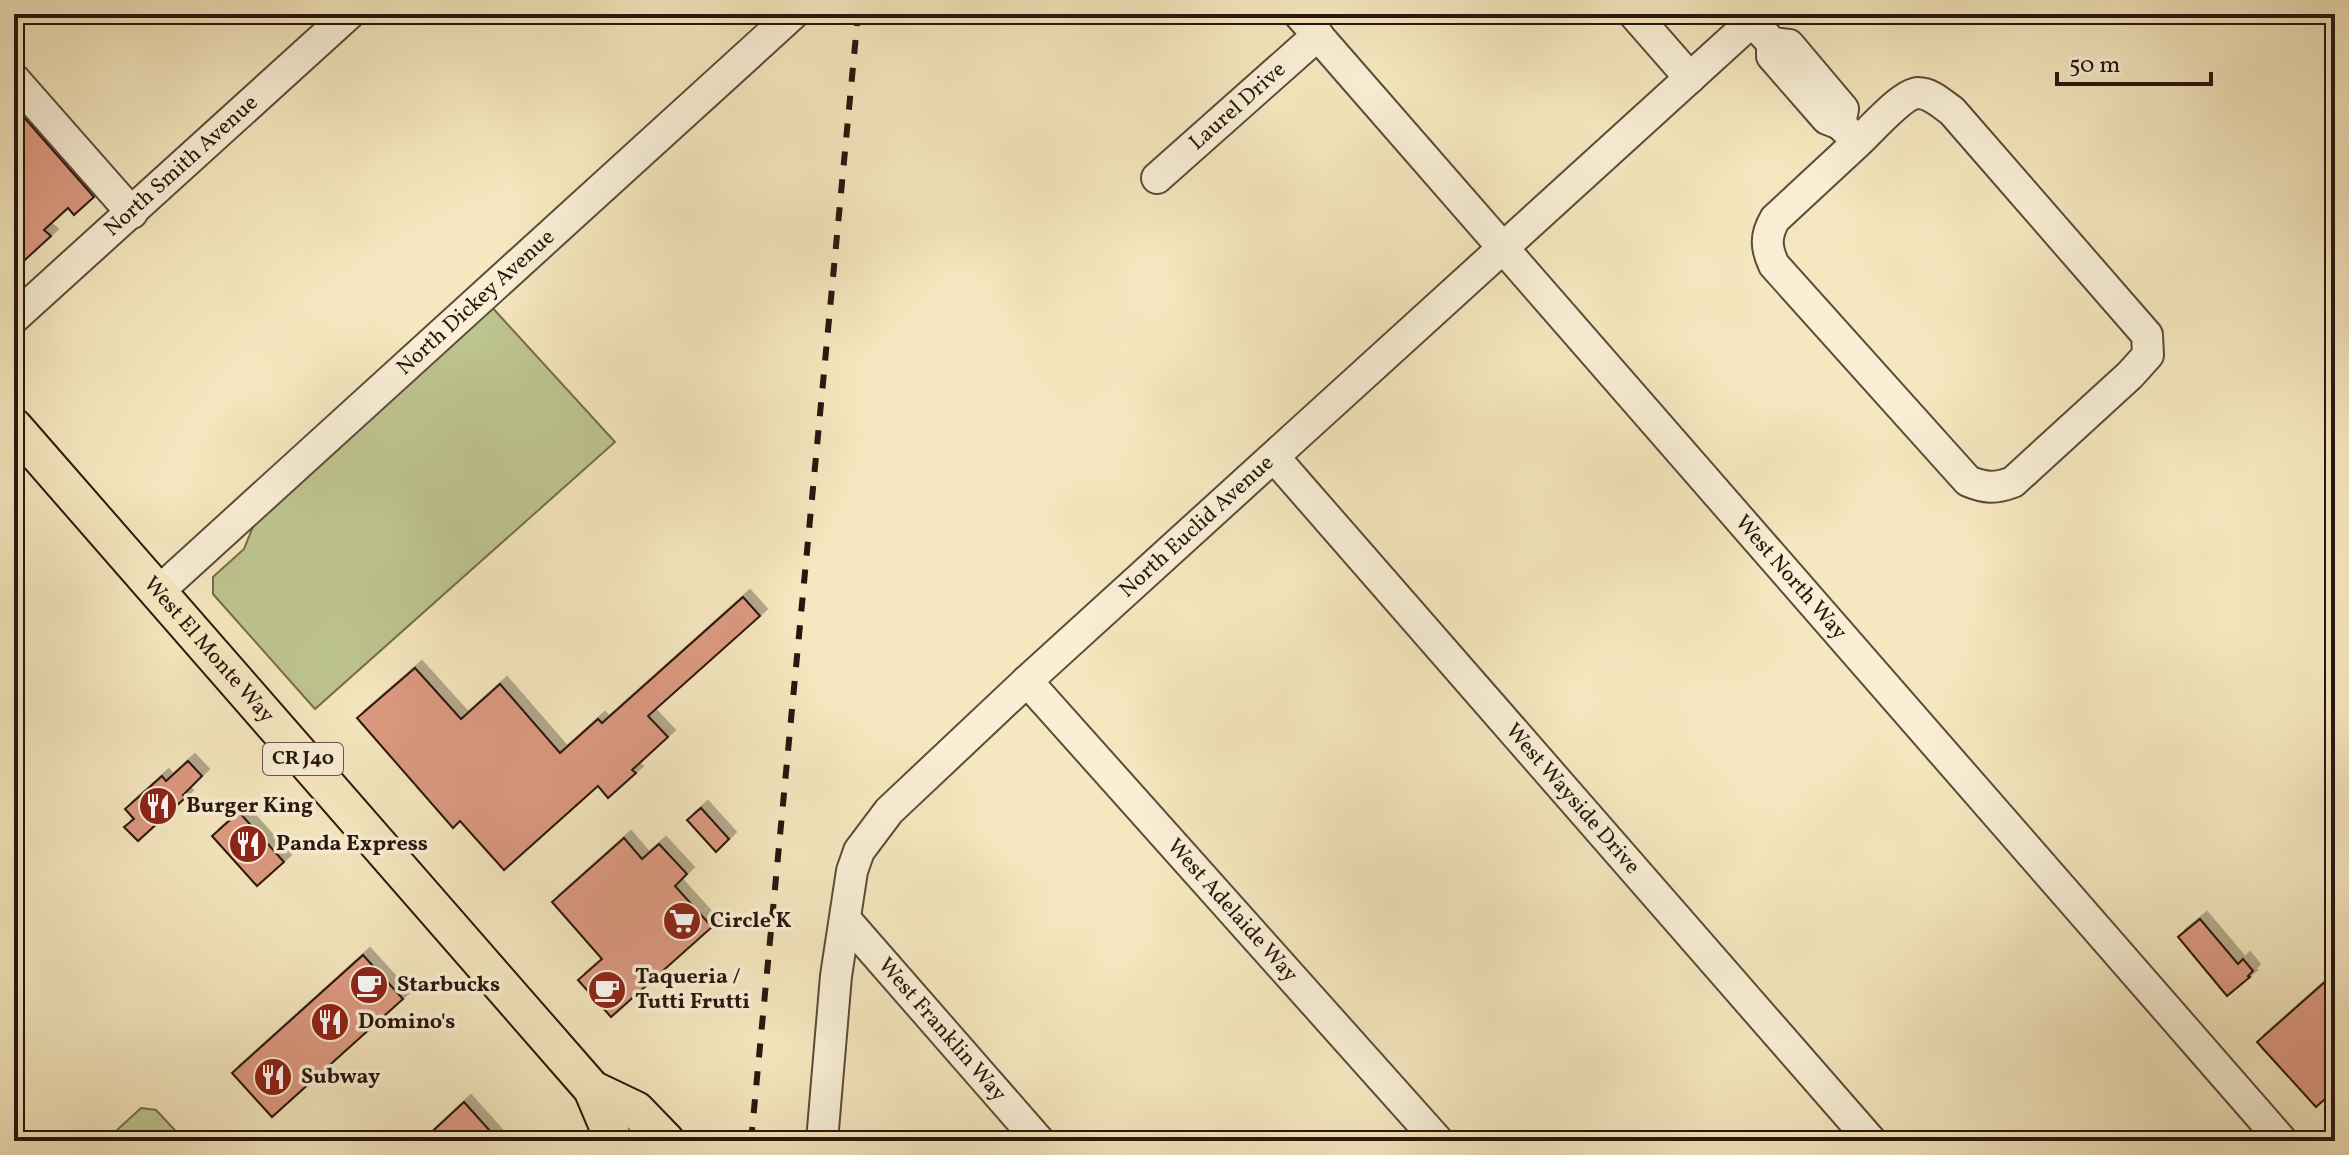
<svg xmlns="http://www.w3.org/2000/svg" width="2349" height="1155" font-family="Vollkorn,serif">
<defs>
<filter id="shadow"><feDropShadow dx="7" dy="-7" stdDeviation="0" flood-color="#0004"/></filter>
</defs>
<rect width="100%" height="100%" fill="#f5e7bf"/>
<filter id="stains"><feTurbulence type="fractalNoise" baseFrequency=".0025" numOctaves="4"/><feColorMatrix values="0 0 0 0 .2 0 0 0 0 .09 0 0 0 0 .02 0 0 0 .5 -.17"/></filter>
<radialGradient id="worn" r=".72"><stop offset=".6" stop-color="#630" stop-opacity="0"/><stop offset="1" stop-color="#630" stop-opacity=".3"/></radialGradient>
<g fill="#bec590" stroke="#746d4f" stroke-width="2">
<polygon points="490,305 615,442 315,709 213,594 213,577 244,549 259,512"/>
<polygon points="141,1108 156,1110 185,1141 105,1141"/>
</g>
<g fill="#dd9a82" stroke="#2a150e" stroke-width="2" filter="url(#shadow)">
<polygon points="14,106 94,197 74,215 68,208 44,230 51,236 14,270"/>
<polygon points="743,597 760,616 648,716 668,737 632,770 636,773 608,798 598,786 504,870 460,821 453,828 357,718 415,668 461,719 500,684 560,753 598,719 602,723"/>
<polygon points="188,761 202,776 183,795 186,797 138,841 124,827 134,819 125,809 162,776 166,781"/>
<polygon points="701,808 729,839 716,852 687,820"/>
<polygon points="239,812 284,862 257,886 212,836"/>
<polygon points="624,838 642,859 659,844 687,874 675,886 712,927 611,1017 578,980 602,959 552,902"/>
<polygon points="2200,919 2238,964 2243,959 2253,971 2248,976 2250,977 2227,996 2178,937"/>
<polygon points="363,955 403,999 272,1117 232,1073"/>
<polygon points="2335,973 2335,1090 2316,1107 2257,1042"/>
<polygon points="464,1102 499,1141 422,1141"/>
</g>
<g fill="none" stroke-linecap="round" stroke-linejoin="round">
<g stroke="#5d4a3a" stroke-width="34">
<g id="minor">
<path id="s1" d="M 1299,14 L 2282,1141"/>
<polyline points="1634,14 1690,78"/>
<polyline points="1752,21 1772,43 1789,45 1843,109 1840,124 1827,119 1772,56 1772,43"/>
<polyline points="14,79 132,213"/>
<path d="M 1840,124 L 1858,142 C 1870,131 1902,94 1918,93 C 1931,93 1942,104 1952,111 L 2147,335 L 2148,355 L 2130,375 L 2013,482 C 1995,489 1985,488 1968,481 L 1774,265 C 1766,248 1765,236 1775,219 L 1858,142"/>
<path id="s2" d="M 1157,178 L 1318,35"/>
<path id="s3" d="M 14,318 L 349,14"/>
<path id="s4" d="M 1274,457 L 1871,1141"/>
<path id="s5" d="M 158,592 L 793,14"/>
<path id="s6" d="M 1027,681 L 1438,1141"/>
<path id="s7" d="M 846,920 L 1039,1141"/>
<path id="s8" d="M 822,1141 L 836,976 L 852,871 L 859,851 L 889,811 L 1027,681 L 1760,14"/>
</g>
</g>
<g stroke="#2a150e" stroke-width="40">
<g id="major">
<path id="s9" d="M 14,427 L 592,1089 L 614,1141"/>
<polyline points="592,1089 636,1110 666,1141"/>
</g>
</g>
<use href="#minor" stroke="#f8efd5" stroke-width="30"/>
<use href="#major" stroke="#f5e7bf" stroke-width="36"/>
<polyline stroke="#2a150e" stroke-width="6" stroke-dasharray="14 14" stroke-linecap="butt" points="751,1141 858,14"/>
</g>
<defs>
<g id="restaurant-disc" transform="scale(2)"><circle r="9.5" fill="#8f2418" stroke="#f8efd5"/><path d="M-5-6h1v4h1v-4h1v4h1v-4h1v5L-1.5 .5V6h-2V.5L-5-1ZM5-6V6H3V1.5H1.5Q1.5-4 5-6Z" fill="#fff"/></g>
<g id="supermarket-disc" transform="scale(2)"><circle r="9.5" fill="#8f2418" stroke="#f8efd5"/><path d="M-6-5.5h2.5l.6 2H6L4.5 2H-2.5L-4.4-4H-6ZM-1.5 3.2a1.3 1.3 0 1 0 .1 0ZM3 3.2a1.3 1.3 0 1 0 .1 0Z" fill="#fff"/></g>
<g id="cafe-disc" transform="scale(2)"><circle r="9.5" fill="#8f2418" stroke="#f8efd5"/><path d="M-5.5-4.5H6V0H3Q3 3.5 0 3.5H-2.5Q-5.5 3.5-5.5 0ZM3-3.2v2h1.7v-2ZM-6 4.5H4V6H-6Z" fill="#fff"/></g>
</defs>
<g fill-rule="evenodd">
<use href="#restaurant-disc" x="158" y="806"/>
<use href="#restaurant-disc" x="248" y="844"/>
<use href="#supermarket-disc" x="682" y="921"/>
<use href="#cafe-disc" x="369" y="985"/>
<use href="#cafe-disc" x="607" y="990"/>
<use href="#restaurant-disc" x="330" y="1022"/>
<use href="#restaurant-disc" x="273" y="1077"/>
</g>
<g text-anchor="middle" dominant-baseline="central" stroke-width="7" stroke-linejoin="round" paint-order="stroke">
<rect fill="#f8efd5" stroke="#68564a" stroke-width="2" x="263" y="743" width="80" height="32" rx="6"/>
<g font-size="20" font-weight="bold" fill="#2a150e">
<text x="303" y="759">CR J40</text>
</g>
<g font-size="22" fill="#2a150e" stroke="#f8efd5">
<text stroke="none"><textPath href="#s2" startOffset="108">Laurel Drive</textPath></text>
<text stroke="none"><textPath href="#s3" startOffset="226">North Smith Avenue</textPath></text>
<text stroke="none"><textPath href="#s5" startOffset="430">North Dickey Avenue</textPath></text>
<text stroke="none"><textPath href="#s8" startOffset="762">North Euclid Avenue</textPath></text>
<text stroke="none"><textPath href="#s1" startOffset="748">West North Way</textPath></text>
<text stroke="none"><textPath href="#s9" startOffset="296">West El Monte Way</textPath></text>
<text stroke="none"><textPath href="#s4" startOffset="454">West Wayside Drive</textPath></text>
<text stroke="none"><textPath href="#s6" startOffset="308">West Adelaide Way</textPath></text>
<text stroke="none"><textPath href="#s7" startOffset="146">West Franklin Way</textPath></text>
</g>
<g font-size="22" font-weight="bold" fill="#2a150e" stroke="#f8efd5" text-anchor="start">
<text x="186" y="806">Burger King</text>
<text x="276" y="844">Panda Express</text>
<text x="710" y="921">Circle K</text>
<text x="635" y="977">Taqueria /<tspan x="635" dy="25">Tutti Frutti</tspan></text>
<text x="397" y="985">Starbucks</text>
<text x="358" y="1022">Domino's</text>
<text x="301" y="1077">Subway</text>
</g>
</g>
<rect width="2349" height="1155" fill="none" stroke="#f5e7bf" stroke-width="48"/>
<rect x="16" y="16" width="2317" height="1123" fill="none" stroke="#2a150e" stroke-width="4"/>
<rect x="24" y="24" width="2301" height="1107" fill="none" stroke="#2a150e" stroke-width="2"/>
<path d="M2057 72v12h154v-12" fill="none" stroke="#2a150e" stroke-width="4"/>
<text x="2069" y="72" font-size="24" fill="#2a150e" stroke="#f8efd5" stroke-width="6" paint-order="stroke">50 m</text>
<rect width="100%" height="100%" filter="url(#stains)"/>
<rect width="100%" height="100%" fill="url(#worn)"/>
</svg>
